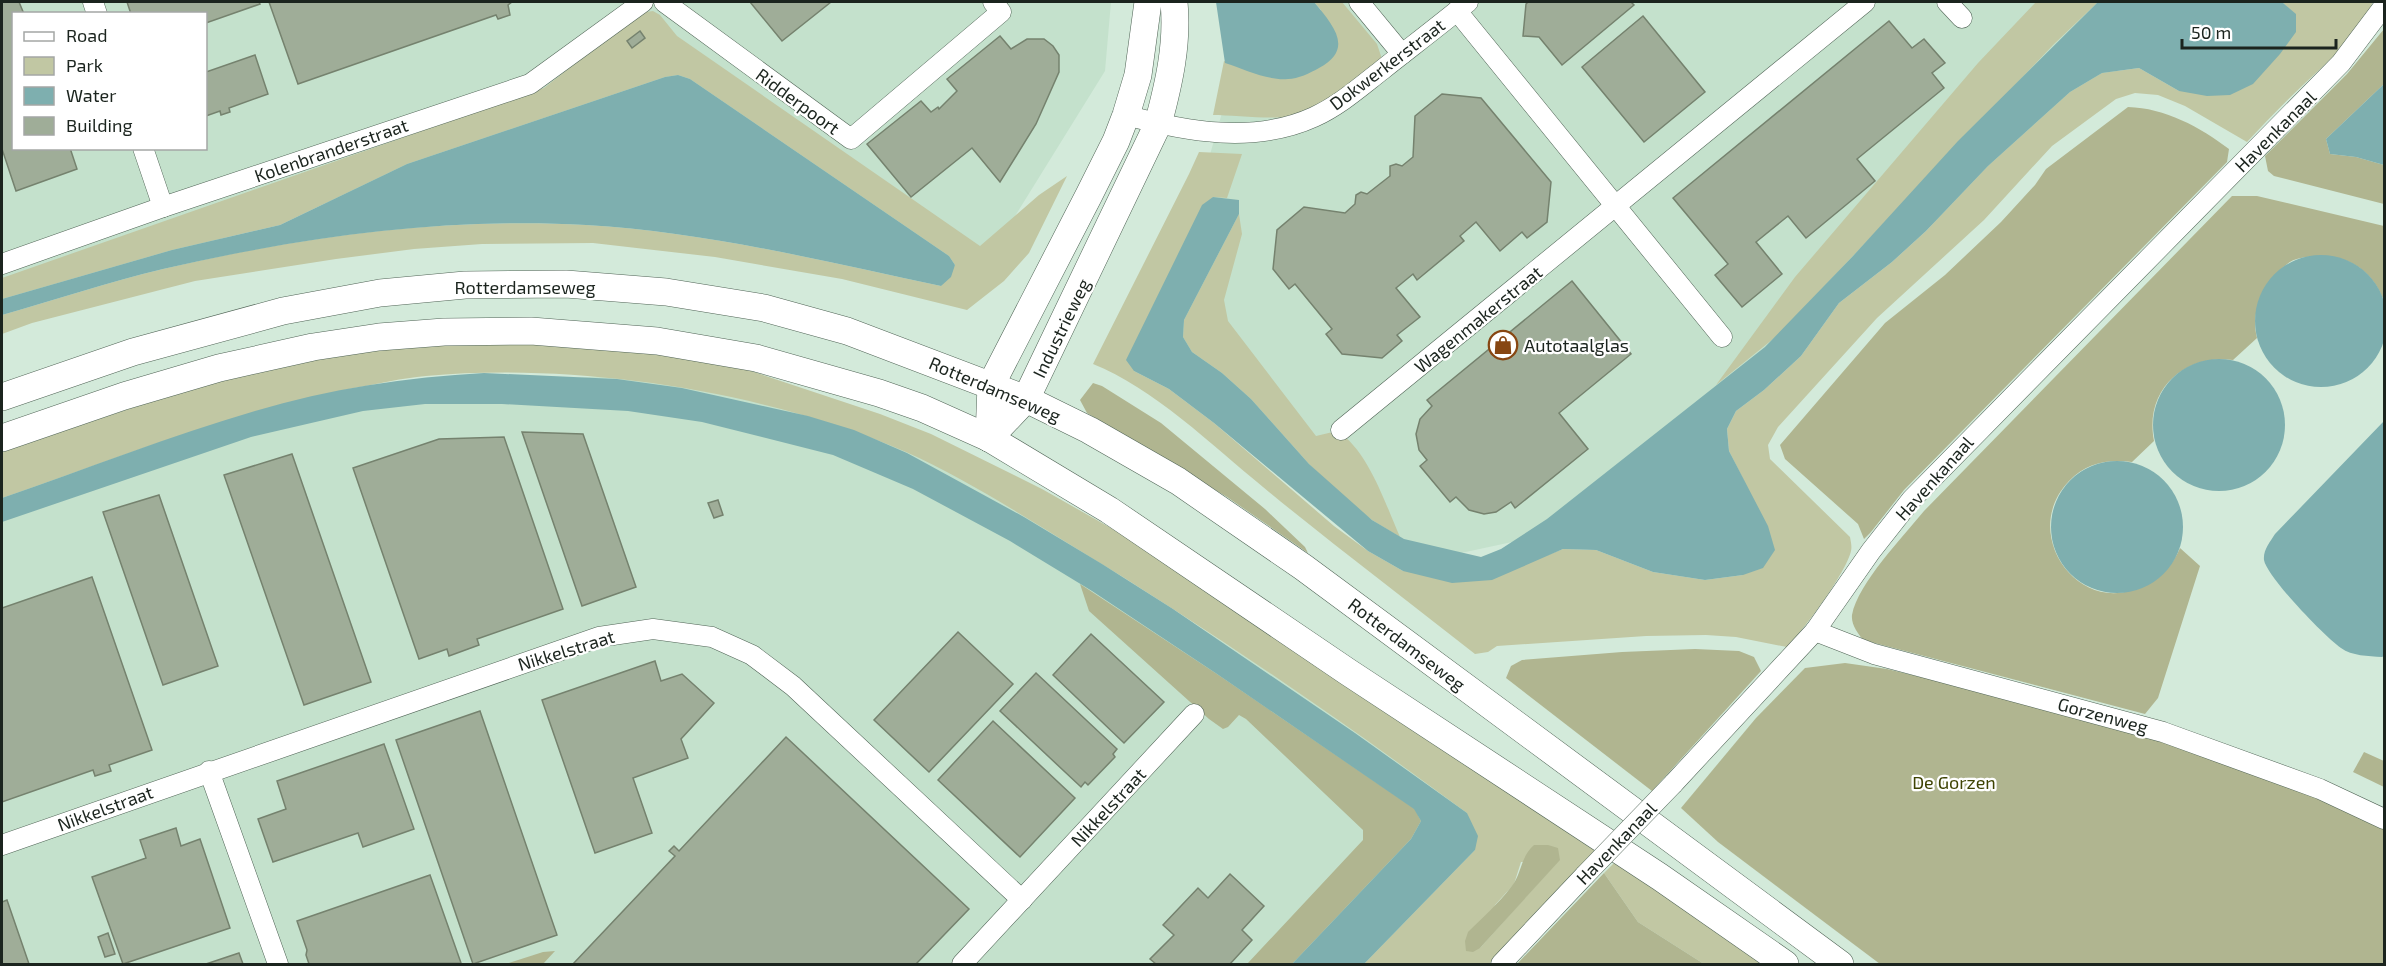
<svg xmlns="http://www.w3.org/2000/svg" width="2386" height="966" font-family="'Exo 2',sans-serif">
<rect width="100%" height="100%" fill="#d3eada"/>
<g fill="#c4e1cc" fill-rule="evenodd">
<path d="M 2,2 L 1111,2 L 1105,71 L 976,279 L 686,79 L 2,314 ZM 14,14 L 206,14 L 206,148 L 14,148 Z"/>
<polygon points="1254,2 2200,2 1563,531 1424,561 1155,345"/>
<polygon points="677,371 891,427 1500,821 1407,964 2,964 2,471 206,403"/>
</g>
<g fill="#c1c7a3" fill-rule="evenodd">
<path d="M 1314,2 L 1342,2 L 1377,44 L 1383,62 C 1360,80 1320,108 1292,116 C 1275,120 1232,115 1213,115 L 1224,61 L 1275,78 L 1321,10 Z"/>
<polygon points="2036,2 2098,2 2053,45 1778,335 1716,385 1795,277 1978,63"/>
<path d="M 2282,2 L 2373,2 C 2356,38 2331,59 2302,86 C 2283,104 2265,123 2247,142 L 2185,106 L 2158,95 L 2135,93 L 2116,99 L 2052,146 L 1984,220 L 1877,318 L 1778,427 L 1768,445 L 1770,459 L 1850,537 C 1851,542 1852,547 1851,551 C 1846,573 1803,631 1787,647 L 1736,637 L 1706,635 L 1646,636 L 1497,646 L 1488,652 L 1475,654 C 1404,598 1332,544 1263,487 C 1213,446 1152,387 1093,364 L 1189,174 L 1199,152 L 1242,154 L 1227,198 L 1213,197 L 1134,371 L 1169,389 L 1214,423 L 1334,526 L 1368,551 L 1403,571 L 1530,562 L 1563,549 L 1596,550 L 1653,572 L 1705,580 L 1743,575 L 1745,483 L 1729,451 L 1727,429 L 1736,411 L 1764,390 L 1801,356 L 1839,303 L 1892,262 L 1926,231 L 1988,166 L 2070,92 L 2102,73 L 2139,68 L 2179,91 L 2296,15 Z"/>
<path d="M 653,11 L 660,15 L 677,36 L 980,246 L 1039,195 L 1067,176 L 1029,253 L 1004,281 L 967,310 L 842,279 L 715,257 L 593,243 L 482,244 L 414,249 L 336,259 L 195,281 L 32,323 L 2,334 L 2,315 C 55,300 109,282 163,269 C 302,236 444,217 586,225 C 706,232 823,261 941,286 L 955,265 L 949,256 L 690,79 L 678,75 L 665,77 L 407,164 L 280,225 L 172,250 L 2,299 L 2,278 L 544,88 L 639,13 Z"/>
<path d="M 1239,214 L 1242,234 L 1224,300 L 1228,321 L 1316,436 L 1337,431 C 1368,450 1385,503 1400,537 L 1372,520 L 1344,498 L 1309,464 L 1251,399 L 1222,373 L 1192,352 L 1183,337 L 1184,320 Z"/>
<path d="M 476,343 L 540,343 L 721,361 L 880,414 L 931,434 L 1042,489 L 1118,532 L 1597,850 L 1489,964 L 1364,964 L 1475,850 L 1467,813 C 1340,719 1209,629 1074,547 C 1020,514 964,478 906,452 C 767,391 577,362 426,376 C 402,378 378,384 354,388 C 233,412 118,458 2,498 L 2,452 C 88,423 174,391 263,370 C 332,353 405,347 476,343 ZM 1559,860 L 1480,948 L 1495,905 L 1514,884 L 1521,862 Z"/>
<polygon points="1617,860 1770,964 1704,964 1638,922 1604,873"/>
</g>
<g fill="#b0b590">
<polygon points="2384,29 2384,84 2326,139 2330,154 2356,157 2384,165 2384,204 2274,176 2268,171 2265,156 2347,74"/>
<path d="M 2128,107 C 2165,108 2200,127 2229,149 L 2227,162 L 1904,490 L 1871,532 L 1864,539 L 1858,524 L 1785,459 L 1780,445 L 1885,323 L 1945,275 L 2001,222 L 2035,185 L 2046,169 Z"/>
<path d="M 2232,196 L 2257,196 L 2384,226 L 2384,301 C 2373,271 2349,255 2317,256 C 2306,257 2295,257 2286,265 C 2279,270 2274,280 2269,287 C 2257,304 2252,317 2257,338 L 2233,360 C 2184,354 2144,390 2154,441 L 2132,462 C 2108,459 2086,463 2069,481 C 2016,536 2085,626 2150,581 C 2166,570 2172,566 2180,548 L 2200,566 L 2158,698 L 2145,714 L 1863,640 C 1858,633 1851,625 1852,615 C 1858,583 1903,537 1924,511 Z"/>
<polygon points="1093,383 1102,386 1161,423 1265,509 1305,547 1308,553 1227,497 1087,413 1080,400"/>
<polygon points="1080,584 1217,674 1415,809 1421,821 1411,839 1292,964 1247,964 1363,840 1363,830 1246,719 1239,715 1228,727 1223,729 1209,719 1089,611"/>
<polygon points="1695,649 1739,651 1754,657 1761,671 1652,791 1506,678 1511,666 1522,660 1622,652"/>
<polygon points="1845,663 1887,669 2067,712 2201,751 2384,825 2384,964 1880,964 1718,842 1681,808 1756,718 1805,668"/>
<polygon points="2364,752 2384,761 2384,787 2353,772"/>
<path d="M 1534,845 L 1548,845 L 1558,848 L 1560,860 L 1480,948 L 1473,952 L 1466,951 L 1465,941 L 1468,932 C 1483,917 1499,903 1511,887 C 1522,874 1520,857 1534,845 Z"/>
<polygon points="1604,873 1638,922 1704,964 1517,964"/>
<polygon points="555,951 543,964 506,964 543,952"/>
</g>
<g fill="#7eafaf">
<path d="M 1216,2 L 1314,2 C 1333,25 1355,49 1319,68 C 1310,73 1298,79 1288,79 C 1268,81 1244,69 1225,63 Z"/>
<polygon points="2098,2 2282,2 2296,14 2296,32 2280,54 2253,84 2230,95 2207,96 2179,91 2139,68 2102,73 2070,92 1988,166 1926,231 1892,262 1839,303 1801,356 1764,390 1736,411 1727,429 1729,451 1768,526 1775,550 1763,568 1743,575 1705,580 1653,572 1596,550 1563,549 1492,580 1452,583 1403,571 1368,551 1214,423 1169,389 1134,371 1126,360 1202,205 1213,197 1239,200 1239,214 1184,320 1183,337 1192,352 1222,373 1251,399 1309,464 1372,520 1404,539 1481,557 1501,549 1547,519 1765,347 1853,256 1958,141"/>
<path d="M 678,75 L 690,79 L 949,256 L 955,265 L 951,277 L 941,286 C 823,261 706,232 586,225 C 444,217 302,237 163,269 C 109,282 55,300 2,315 L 2,299 L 172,250 L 280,225 L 407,164 L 665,77 Z"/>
<polygon points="2384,84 2384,165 2356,157 2330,154 2326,139"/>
<circle cx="2321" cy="321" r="66"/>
<circle cx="2219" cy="425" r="66"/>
<path d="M 484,373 L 617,379 L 682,388 L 808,416 L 854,430 L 907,453 L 1024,517 L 1102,564 L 1173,609 L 1355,733 L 1467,813 L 1478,836 L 1475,850 L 1364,964 L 1292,964 L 1411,839 L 1421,821 L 1414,809 L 1217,674 L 1092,591 L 1010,541 L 913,489 L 833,455 L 702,422 L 628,411 L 502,404 L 425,404 L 363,411 L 251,437 L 2,522 L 2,498 C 86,469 170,436 255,411 C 329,389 407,377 484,373 Z"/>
<path d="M 2384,421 L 2384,656 L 2382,657 C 2368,656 2352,656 2341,648 C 2325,637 2267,577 2264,560 C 2263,550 2270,542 2275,534 Z"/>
<circle cx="2117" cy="527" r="66"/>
</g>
<g fill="#9fad98" stroke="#75826e" stroke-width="1.5">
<polygon points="2,2 19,2 24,14 14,14 14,148 70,148 77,169 16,191 2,149"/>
<polygon points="127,2 259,2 260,4 206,23 206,14 131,14"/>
<polygon points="269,2 512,2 508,5 510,15 498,19 496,15 298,84"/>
<polygon points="750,2 831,2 782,41"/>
<polygon points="1528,2 1631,2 1634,5 1562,65 1539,37 1523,36 1526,4"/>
<polygon points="1643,16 1705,92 1644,142 1582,67"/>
<polygon points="1889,21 1912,48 1924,39 1945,63 1932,73 1944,88 1857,159 1875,181 1806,238 1788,216 1756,242 1782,274 1742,307 1715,275 1728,264 1673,198"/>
<polygon points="640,31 645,38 632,48 627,41"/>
<polygon points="1000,36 1011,49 1027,39 1044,39 1053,46 1059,55 1059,72 1036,124 1000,182 972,148 911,197 867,144 921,101 931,112 938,107 939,109 957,91 947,79"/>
<polygon points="255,55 268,94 229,108 230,112 221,115 220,111 206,116 206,72"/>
<polygon points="1442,94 1481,98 1551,182 1547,222 1527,238 1522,232 1500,251 1476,222 1460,236 1464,241 1417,280 1413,274 1396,288 1420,317 1397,335 1402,341 1382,358 1342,354 1326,334 1332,329 1295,284 1289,289 1273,269 1277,230 1304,207 1345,213 1355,204 1356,195 1361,192 1367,194 1390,176 1390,166 1396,164 1402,166 1413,157 1415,116"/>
<polygon points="1572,281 1631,354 1559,413 1588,449 1515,508 1511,502 1496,512 1484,514 1469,510 1456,497 1450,502 1420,466 1427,460 1419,450 1416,434 1420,419 1432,406 1427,400"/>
<polygon points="522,432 583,434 636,587 582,606"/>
<polygon points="504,437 563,609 477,639 479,645 449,656 447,649 419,659 353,468 439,439"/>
<polygon points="292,454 371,682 304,705 224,475"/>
<polygon points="159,495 218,666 163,685 103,512"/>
<polygon points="718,500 723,515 714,518 708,503"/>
<polygon points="92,577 152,750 109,765 111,771 95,776 93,770 2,802 2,608"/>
<polygon points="958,632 1013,684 929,772 874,720"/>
<polygon points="1091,634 1164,702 1124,743 1053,675"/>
<polygon points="655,661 661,681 682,674 714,703 681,739 688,758 633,778 652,833 595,853 542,700"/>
<polygon points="1036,673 1117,749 1113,754 1115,757 1088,785 1085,782 1081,787 1000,711"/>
<polygon points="480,711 557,935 473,964 396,740"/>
<polygon points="993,721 1075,798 1020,857 938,780"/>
<polygon points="786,737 969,909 916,964 573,964 675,856 669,851 674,846 679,851"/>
<polygon points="384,744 414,829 363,847 358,833 273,862 258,819 286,809 277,781"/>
<polygon points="176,828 181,846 200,839 230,928 123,964 92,877 146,858 140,840"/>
<polygon points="1230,874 1264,906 1242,930 1252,940 1230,964 1156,964 1150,959 1174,935 1163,925 1198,888 1208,898"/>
<polygon points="430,875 461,963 309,964 306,955 307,950 297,921"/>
<polygon points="7,900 29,964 2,964 2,902"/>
<polygon points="108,933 115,954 105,957 98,937"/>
<polygon points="239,953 243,964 206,964"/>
</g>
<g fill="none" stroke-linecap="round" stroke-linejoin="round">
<g stroke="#506456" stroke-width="21">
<g id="street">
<polyline points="93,2 97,14"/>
<polyline points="664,2 851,139 1001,12 993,2"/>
<polyline points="1359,2 1402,54"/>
<polyline points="1947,2 1962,18"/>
<polyline points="1457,11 1722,337"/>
<path d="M 1126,115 C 1186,132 1255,144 1314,117 C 1340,105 1360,87 1382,70 C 1411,47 1440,25 1468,2"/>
<polyline points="143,148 163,207"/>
<polyline points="2,264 163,207 530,84 643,2"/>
<polyline points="1341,430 1865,2"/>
<polyline points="1815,631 1874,654 2163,732 2320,789 2384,819"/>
<polyline points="209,771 278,964"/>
<polyline points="1673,784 1815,631 1871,551 1912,499 2341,63 2384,6"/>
<polyline points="2,845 599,637 653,629 712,637 752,655 793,686 1022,900"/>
<polyline points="962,964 1194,714"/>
<polyline points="1501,964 1585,875"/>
</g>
</g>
<g stroke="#506456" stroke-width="28">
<g id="secondary">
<polyline points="2,397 133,352 283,311 380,293 465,285 566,284 666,292 764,308 847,331 1026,399 1089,430 1178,481 1303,567 1840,964"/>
<polyline points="2,438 124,396 219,368 313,347 379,337 444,332 531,331 657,341 756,358 879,393 922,408 989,438 1109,510 1348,672 1660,877 1785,964"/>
<path d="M 989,438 L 1026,399 L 1158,124 C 1169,83 1178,44 1174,2"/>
<polyline points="989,438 991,385 1089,195 1116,141 1126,115 1138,75 1148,2"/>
</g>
</g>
<use href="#street" stroke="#fff" stroke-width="20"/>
<use href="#secondary" stroke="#fff" stroke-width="27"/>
<g stroke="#506456" stroke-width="21" stroke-linecap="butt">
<polyline id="street-bridge" points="1585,875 1673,784"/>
</g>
<use href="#street-bridge" stroke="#fff" stroke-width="20"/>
</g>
<defs>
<g id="shop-ring" transform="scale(1.5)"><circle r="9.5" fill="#fff" stroke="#874612" stroke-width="1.5"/><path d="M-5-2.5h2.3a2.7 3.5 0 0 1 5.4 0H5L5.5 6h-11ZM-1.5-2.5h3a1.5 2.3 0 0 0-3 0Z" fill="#874612"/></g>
</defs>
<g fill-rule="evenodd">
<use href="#shop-ring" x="1503" y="345"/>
</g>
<g text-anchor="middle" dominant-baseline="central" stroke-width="4.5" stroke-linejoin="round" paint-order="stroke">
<g font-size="18" fill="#1b241e" stroke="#fff">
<text transform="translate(1387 64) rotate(-37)">Dokwerkerstraat</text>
<text transform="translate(798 101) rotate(36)">Ridderpoort</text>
<text transform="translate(2275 131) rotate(-45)">Havenkanaal</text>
<text transform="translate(331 150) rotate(-19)">Kolenbranderstraat</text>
<text x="525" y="287">Rotterdamseweg</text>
<text transform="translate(1478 319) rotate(-39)">Wagenmakerstraat</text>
<text transform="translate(1061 328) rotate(-64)">Industrieweg</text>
<text transform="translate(995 389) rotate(23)">Rotterdamseweg</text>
<text transform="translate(1934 478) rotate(-48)">Havenkanaal</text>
<text transform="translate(1407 644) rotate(37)">Rotterdamseweg</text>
<text transform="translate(566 650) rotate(-17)">Nikkelstraat</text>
<text transform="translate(2103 715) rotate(15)">Gorzenweg</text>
<text transform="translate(1108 807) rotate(-47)">Nikkelstraat</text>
<text transform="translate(105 808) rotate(-20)">Nikkelstraat</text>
<text transform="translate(1616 843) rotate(-46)">Havenkanaal</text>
</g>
<g font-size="18" fill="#1b241e" stroke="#fff" text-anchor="start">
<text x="1524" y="345">Autotaalglas</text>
</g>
<g font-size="18" fill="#3e4302" stroke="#fff">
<text x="1954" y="782">De Gorzen</text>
</g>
</g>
<rect width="2386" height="966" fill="none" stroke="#1b241e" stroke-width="6"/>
<rect x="12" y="12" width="195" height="138" fill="#ffffff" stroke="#a4a7a5" stroke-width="1.5"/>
<rect x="24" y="32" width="30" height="9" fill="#ffffff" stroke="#a4a7a5" stroke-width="1.5"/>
<text x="66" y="42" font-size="18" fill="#1b241e">Road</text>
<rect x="24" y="57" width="30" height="18" fill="#c1c7a3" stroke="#a4a7a5" stroke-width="1.5"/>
<text x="66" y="72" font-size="18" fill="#1b241e">Park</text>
<rect x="24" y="87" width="30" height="18" fill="#7eafaf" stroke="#a4a7a5" stroke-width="1.5"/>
<text x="66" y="102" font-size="18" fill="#1b241e">Water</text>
<rect x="24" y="117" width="30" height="18" fill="#9fad98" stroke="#a4a7a5" stroke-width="1.5"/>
<text x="66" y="132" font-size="18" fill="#1b241e">Building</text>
<path d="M2182 39v9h154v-9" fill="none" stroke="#1b241e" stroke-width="3"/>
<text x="2191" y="39" font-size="18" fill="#1b241e" stroke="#ffffff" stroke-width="4.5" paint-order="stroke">50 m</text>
</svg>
